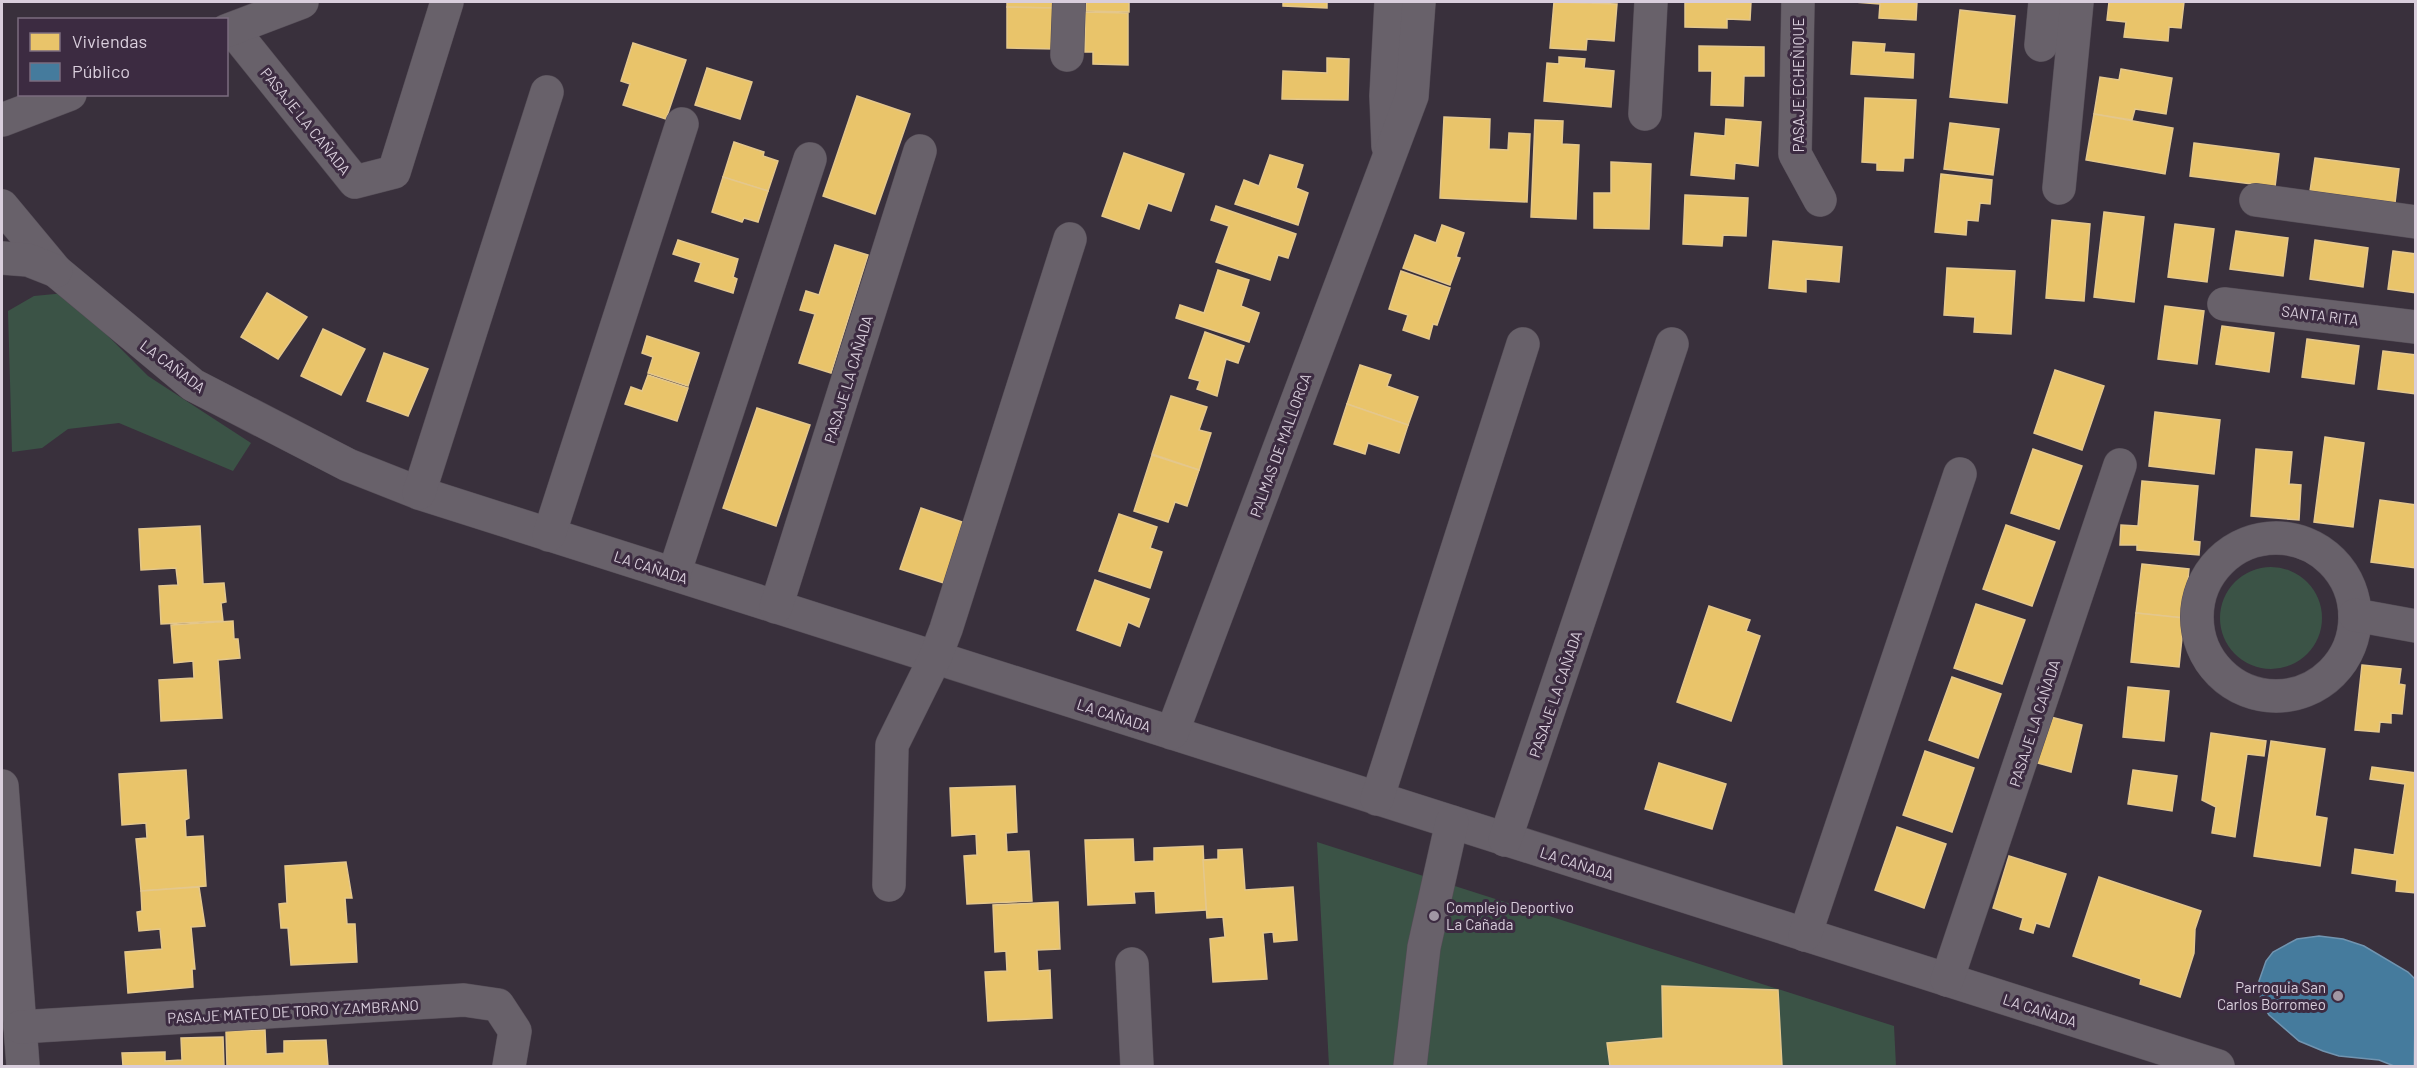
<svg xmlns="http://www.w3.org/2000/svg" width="2417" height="1068" font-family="Barlow,sans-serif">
<rect width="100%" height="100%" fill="#39303c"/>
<g fill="#3b5346">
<polygon points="65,293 148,376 251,443 233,471 119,423 68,429 42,448 12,452 8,311 34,296"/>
<circle cx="2271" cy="618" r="51"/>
<polygon points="1317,842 1894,1026 1896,1066 1329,1066"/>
</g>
<g fill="#e9c46a" stroke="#e4c78c" stroke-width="1.5">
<polygon points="1007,2 1057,2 1057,8 1007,7"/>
<polygon points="1086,2 1129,2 1129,12 1086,11"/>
<polygon points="1283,2 1327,2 1327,8 1283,6"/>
<polygon points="1554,2 1617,4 1614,41 1587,39 1586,50 1550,48"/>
<polygon points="1685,2 1751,2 1750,20 1727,19 1727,28 1685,27"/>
<polygon points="1854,2 1917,2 1916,20 1879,18 1880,4"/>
<polygon points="2109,2 2184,2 2181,28 2169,27 2168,41 2124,37 2126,22 2107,20"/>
<polygon points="1007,7 1057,8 1056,49 1007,48"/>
<polygon points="1960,10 2015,16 2007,103 1950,97"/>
<polygon points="1085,12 1128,13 1128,65 1093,64 1093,52 1085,52"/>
<polygon points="1853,42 1885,44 1884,52 1914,54 1913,78 1851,74"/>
<polygon points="633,43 686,60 666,119 623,105 630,84 621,81"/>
<polygon points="1699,46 1764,47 1764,76 1744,76 1743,106 1711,105 1712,71 1699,71"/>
<polygon points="1559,57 1585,59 1584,68 1614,71 1611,107 1544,101 1547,63 1559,64"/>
<polygon points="1327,58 1349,59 1348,100 1282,99 1283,71 1327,73"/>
<polygon points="707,68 752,82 740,119 695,105"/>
<polygon points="2121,69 2172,78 2166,114 2135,109 2132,120 2094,114 2100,77 2119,80"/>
<polygon points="857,96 910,114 875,214 823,196"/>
<polygon points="1865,98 1916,100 1913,158 1904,158 1903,171 1877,170 1877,163 1862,162"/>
<polygon points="2094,114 2173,128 2165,174 2086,160"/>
<polygon points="1444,117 1490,119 1489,149 1508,150 1509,133 1530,134 1527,202 1440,198"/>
<polygon points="1726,119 1761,122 1758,166 1735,163 1734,179 1691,175 1695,133 1725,136"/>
<polygon points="1535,120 1563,121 1562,144 1579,145 1576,219 1531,217"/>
<polygon points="1950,123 1999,129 1993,175 1944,169"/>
<polygon points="734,142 764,152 763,156 778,161 768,191 723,177"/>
<polygon points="2194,143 2279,154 2275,187 2190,176"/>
<polygon points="1124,153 1184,174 1171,211 1148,203 1139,229 1102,216"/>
<polygon points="1270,155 1303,165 1296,188 1308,193 1298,225 1235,204 1244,180 1259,186"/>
<polygon points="2315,158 2399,169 2395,203 2310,191"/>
<polygon points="1611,162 1651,164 1649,229 1594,228 1594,193 1611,193"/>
<polygon points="1941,174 1992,180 1990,204 1980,203 1978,221 1967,220 1966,235 1935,232"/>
<polygon points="723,177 768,191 758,222 744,218 742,222 712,212"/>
<polygon points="1685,195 1748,198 1746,236 1723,235 1722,246 1683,244"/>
<polygon points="1216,206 1296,234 1288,258 1278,255 1270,280 1216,262 1229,226 1211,220"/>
<polygon points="2104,212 2144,217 2134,302 2094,297"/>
<polygon points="2052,220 2090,224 2084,301 2046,298"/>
<polygon points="2175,224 2214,229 2207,282 2168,277"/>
<polygon points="1442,225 1464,233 1456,257 1460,258 1450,285 1403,268 1415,235 1436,243"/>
<polygon points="2236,231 2288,238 2283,276 2230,269"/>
<polygon points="678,240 738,259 733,277 737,279 733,293 695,281 701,263 673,254"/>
<polygon points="2315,240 2368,248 2363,287 2310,279"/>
<polygon points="1773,241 1842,247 1839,282 1806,279 1806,292 1769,288"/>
<polygon points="835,245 868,255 831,373 799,363 815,314 800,310 806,291 819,295"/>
<polygon points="2393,251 2416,254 2416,293 2388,289"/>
<polygon points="1947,268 2015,271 2011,334 1974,332 1975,317 1944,315"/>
<polygon points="1218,270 1249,280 1241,306 1259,313 1249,342 1176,318 1180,305 1204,313"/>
<polygon points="1401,271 1450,288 1437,325 1433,324 1429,339 1403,330 1408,315 1389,309"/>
<polygon points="267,293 307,317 278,359 241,337"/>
<polygon points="2165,306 2204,311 2197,364 2158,359"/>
<polygon points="2222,326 2274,333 2269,372 2216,364"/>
<polygon points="323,329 365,349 341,395 301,376"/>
<polygon points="1205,332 1244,346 1238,363 1226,359 1217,396 1197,389 1200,381 1189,378"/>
<polygon points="647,336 699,353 688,386 648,373 653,357 642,353"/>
<polygon points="2307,339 2359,346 2354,384 2302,377"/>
<polygon points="2383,351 2416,355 2416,394 2378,389"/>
<polygon points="384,353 428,369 408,416 367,401"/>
<polygon points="1360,365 1391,375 1387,386 1418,397 1408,425 1347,404"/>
<polygon points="2055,370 2104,386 2082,450 2034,433"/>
<polygon points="648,375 688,388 677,421 625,404 631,387 642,391"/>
<polygon points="1171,396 1207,407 1199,430 1211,433 1199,470 1152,454"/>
<polygon points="1347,404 1408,425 1399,453 1368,443 1365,454 1334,444"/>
<polygon points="757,408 810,425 776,526 723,508"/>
<polygon points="2155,412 2220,420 2214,474 2149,466"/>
<polygon points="2325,437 2364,443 2353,527 2314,522"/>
<polygon points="2033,449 2082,466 2059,529 2011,513"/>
<polygon points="2256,449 2292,452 2289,484 2301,485 2299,520 2251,516"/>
<polygon points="1152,455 1199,470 1187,506 1175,502 1168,522 1134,511"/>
<polygon points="2142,481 2198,486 2193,541 2200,542 2199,555 2137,550 2137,545 2120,545 2121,525 2138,526"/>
<polygon points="2380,500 2416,505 2416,568 2371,562"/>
<polygon points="921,508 968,524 947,584 900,569"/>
<polygon points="1119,514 1157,527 1150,548 1162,552 1150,588 1099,571"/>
<polygon points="2006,525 2055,542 2032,606 1983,589"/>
<polygon points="200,526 203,584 224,583 226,602 221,603 223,621 161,624 159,586 178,585 176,568 141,570 139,529"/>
<polygon points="2142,564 2189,569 2184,618 2136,613"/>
<polygon points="1095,580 1149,599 1139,627 1128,622 1120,646 1077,630"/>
<polygon points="1976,604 2025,620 2002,684 1954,668"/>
<polygon points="1709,606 1750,620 1746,631 1760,636 1731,721 1677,702"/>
<polygon points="2136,613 2184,618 2179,667 2131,662"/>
<polygon points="233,621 234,639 238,639 240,658 218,660 222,718 161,721 159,680 194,678 193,661 174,663 171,625"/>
<polygon points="2362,665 2401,669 2399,684 2405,685 2402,714 2391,713 2391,723 2380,722 2379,732 2355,730"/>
<polygon points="1952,677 2001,694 1978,758 1929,740"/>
<polygon points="2128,687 2169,691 2164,741 2123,737"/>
<polygon points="2047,716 2082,725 2071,772 2034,762"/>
<polygon points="2211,733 2266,741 2264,756 2247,754 2235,837 2212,833 2216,807 2202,800"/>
<polygon points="2271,741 2325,749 2315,816 2327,818 2320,866 2254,856"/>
<polygon points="1925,751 1974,768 1952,832 1903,815"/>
<polygon points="1659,763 1726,784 1712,829 1645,809"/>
<polygon points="2372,767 2416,773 2416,893 2396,891 2397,880 2352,873 2355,849 2394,855 2405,784 2370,779"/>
<polygon points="186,770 189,818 185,820 186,837 203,836 206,886 141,891 136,839 147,838 146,823 122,825 119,774"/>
<polygon points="2133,770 2177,776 2172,811 2128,804"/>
<polygon points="1015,786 1017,832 1006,833 1007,852 1029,851 1032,901 967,904 964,856 977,855 976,834 952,836 950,788"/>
<polygon points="1897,827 1946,844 1924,908 1875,890"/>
<polygon points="1133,839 1134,862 1154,861 1154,848 1203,846 1206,910 1156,913 1155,891 1134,892 1135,903 1088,905 1085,840"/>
<polygon points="1242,849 1245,890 1293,887 1297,940 1274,942 1273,932 1263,933 1267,979 1213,982 1210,939 1225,937 1223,917 1207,918 1203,860 1218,859 1218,850"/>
<polygon points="2009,856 2066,874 2049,927 2036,923 2033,933 2020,929 2023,918 1993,908"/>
<polygon points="346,862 352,898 345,898 347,924 355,924 357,962 291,965 288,928 281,928 279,904 287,903 285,866"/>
<polygon points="2099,877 2201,911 2195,929 2194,953 2180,997 2140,984 2141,979 2073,956"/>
<polygon points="199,887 205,926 191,927 195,969 192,969 193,987 128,993 125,952 162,949 160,929 139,931 137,912 142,911 141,891"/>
<polygon points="1058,902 1060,949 1037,950 1038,971 1050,970 1052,1018 988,1021 985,972 1007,971 1006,951 995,952 993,905"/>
<polygon points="1662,986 1778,990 1782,1066 1610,1066 1607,1043 1663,1038"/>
<polygon points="265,1030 266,1054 284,1053 284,1041 326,1040 328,1066 227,1066 226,1031"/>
<polygon points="223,1037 224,1066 123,1066 122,1053 165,1052 165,1061 182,1060 181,1038"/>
</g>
<polygon fill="#457b9d" stroke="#7194b0" stroke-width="1.5" points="2319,936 2343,939 2364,946 2408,972 2416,980 2414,1066 2394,1066 2379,1060 2339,1056 2323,1051 2299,1041 2269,1015 2261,1002 2259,981 2266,961 2273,952 2297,939"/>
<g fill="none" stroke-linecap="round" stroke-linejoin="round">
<g stroke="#554d57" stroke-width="34">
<g id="minor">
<polyline points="1798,2 1795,154 1820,200"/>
<polyline points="232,29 355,182 394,172 447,2"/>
<polyline points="226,31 302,2"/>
<polyline points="2041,45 2045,2"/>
<polyline points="1067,55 1069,2"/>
<polyline points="1645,114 1651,2"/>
<polyline points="2,120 70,94"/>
<polyline points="1388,146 1386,96 1391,2"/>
<polyline points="2059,188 2077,2"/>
<polyline points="2256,200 2416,222"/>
<polyline points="2,206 56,271 193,385 348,465 419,493 2218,1066"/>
<polyline points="2,258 28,260 56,271"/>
<polyline points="2224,304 2416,327"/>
<polyline points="419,493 547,92"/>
<polyline points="549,535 682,124"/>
<circle cx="2276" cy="617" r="79"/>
<polyline points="674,574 810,159"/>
<polyline points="776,607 920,151"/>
<polyline points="2355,615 2416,626"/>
<polyline points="1172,733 1412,96 1419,2"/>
<polyline points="2,786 23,1066"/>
<polyline points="1377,799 1523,344"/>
<polyline points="1505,840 1672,344"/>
<polyline points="889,885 892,745 935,658 946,629 1070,239"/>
<polyline points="1805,935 1960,474"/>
<polyline points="1132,964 1137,1066"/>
<polyline points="1947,980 2120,465"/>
<polyline points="20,1027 464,1000 498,1005 515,1031 509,1066"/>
<polyline points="1410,1066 1424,947 1452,822"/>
</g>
</g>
<use href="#minor" stroke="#68616a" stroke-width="33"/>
</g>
<g fill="#a197a4" stroke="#3c2b41" stroke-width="2">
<circle cx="1434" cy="916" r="6"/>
<circle cx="2338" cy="996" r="6"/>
</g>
<g text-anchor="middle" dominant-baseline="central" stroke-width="6" stroke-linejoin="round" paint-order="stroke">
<g font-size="15" fill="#d9cedc" stroke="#3c2b41">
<text transform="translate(1798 85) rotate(-90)">PASAJE ECHEÑIQUE</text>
<text transform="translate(306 121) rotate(51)">PASAJE LA CAÑADA</text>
<text transform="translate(2320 315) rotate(7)">SANTA RITA</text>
<text transform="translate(173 366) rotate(37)">LA CAÑADA</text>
<text transform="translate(848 379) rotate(-73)">PASAJE LA CAÑADA</text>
<text transform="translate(1280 445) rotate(-70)">PALMAS DE MALLORCA</text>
<text transform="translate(651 567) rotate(18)">LA CAÑADA</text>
<text transform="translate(1555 694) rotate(-71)">PASAJE LA CAÑADA</text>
<text transform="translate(1114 715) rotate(18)">LA CAÑADA</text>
<text transform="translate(2034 723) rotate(-72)">PASAJE LA CAÑADA</text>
<text transform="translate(1577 863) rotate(18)">LA CAÑADA</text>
<text transform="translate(2040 1010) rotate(18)">LA CAÑADA</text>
<text transform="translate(293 1011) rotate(-3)">PASAJE MATEO DE TORO Y ZAMBRANO</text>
</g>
<g font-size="15" fill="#d9cedc" stroke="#3c2b41" text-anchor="start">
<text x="1446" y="907">Complejo Deportivo<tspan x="1446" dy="17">La Cañada</tspan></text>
<text x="2326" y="987" text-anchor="end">Parroquia San<tspan x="2326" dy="17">Carlos Borromeo</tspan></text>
</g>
</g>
<rect width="2417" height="1068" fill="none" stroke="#d9cedc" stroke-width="6"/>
<rect x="18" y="18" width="210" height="78" fill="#3c2b41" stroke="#7b6c7f" stroke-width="1.5"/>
<rect x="30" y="33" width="30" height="18" fill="#e9c46a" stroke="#7b6c7f" stroke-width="1.5"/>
<text x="72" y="48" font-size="18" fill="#d9cedc">Viviendas</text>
<rect x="30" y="63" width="30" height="18" fill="#457b9d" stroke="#7b6c7f" stroke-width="1.5"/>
<text x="72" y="78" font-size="18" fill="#d9cedc">Público</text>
</svg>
